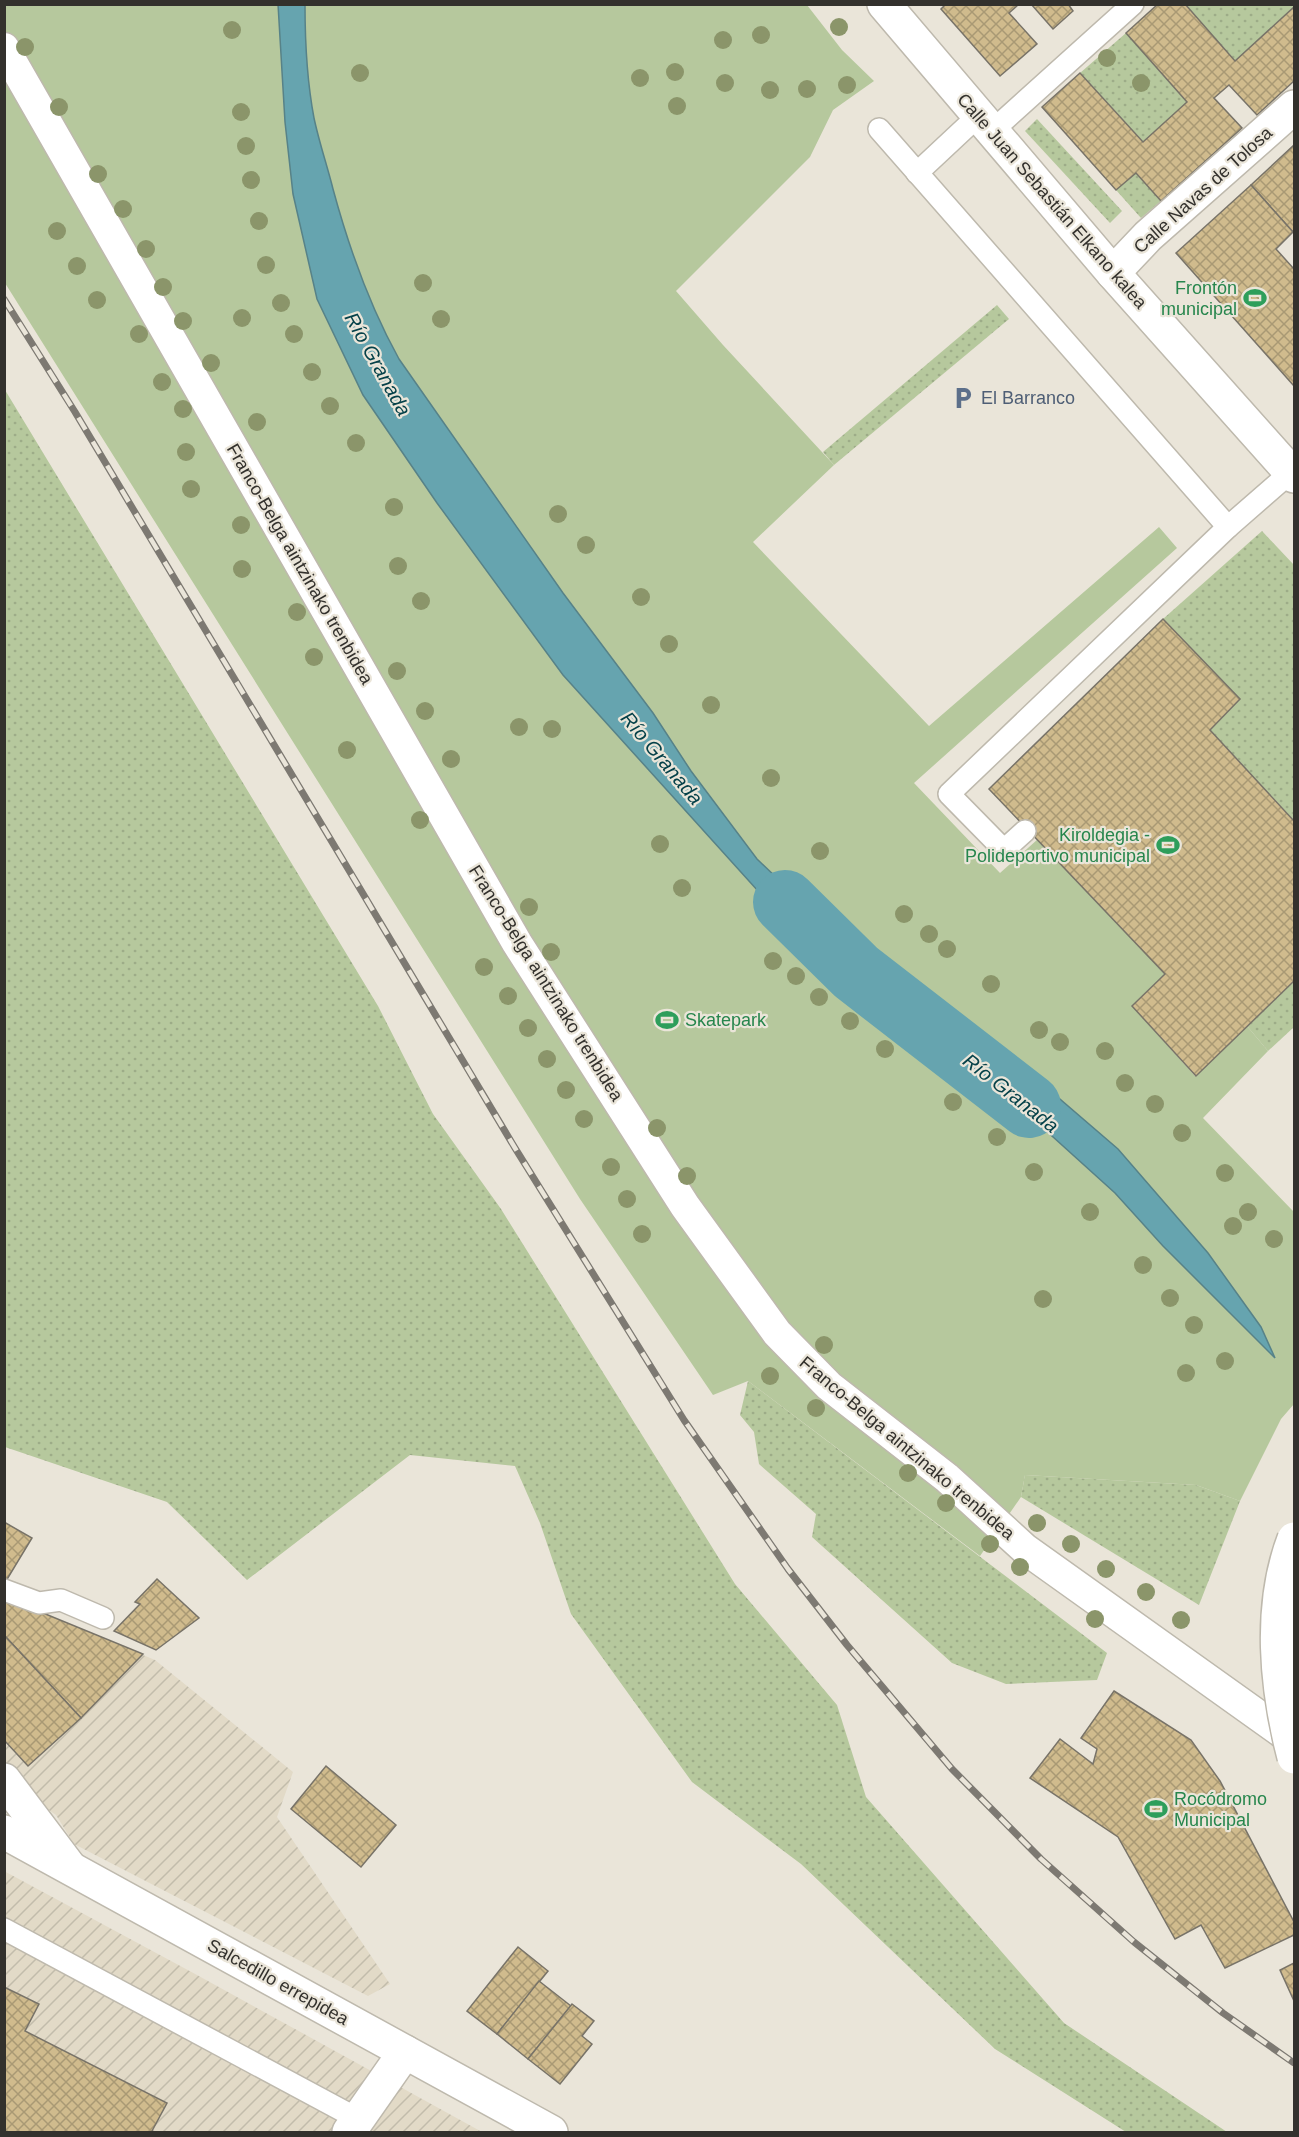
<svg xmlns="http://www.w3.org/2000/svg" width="1299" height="2137" font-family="Arial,sans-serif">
<defs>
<pattern id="industrial-furrows" width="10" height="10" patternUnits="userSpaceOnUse" patternTransform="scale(1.5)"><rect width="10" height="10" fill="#e2dac7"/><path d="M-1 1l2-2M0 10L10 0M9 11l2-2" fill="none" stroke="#c2bcab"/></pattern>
<pattern id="grass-dots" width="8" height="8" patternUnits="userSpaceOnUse" patternTransform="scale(1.5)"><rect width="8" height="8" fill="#b6c89d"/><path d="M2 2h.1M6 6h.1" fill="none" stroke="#9dac88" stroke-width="1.8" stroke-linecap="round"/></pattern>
<pattern id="building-cross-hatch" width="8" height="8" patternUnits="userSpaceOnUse" patternTransform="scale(1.5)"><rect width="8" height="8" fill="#d0bb8d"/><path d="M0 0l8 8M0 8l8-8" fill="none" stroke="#a99974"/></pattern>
</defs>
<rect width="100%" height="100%" fill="#eae5d9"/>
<g fill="url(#industrial-furrows)">
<polygon points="4,1597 155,1660 293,1772 277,1817 390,1984 368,1996 74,1844 56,1815 27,1795 5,1764"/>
<polygon points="4,1871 197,1975 482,2132 5,2132"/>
</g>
<g fill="url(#grass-dots)">
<polygon points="1294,4 1294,7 1235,61 1185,5"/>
<polygon points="1126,33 1187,102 1143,142 1080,73"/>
<polygon points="1037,119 1122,211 1110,223 1025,131"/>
<polygon points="1136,173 1161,201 1141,218 1116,190"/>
<polygon points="997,305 1009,319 834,465 823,452"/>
<polygon points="5,390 378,1006 433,1114 501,1209 735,1584 837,1705 866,1797 1064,2023 1227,2132 1126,2132 995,2049 801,1864 692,1782 571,1614 540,1523 515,1466 410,1455 247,1580 167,1502 5,1447"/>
<polygon points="1262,531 1294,565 1294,821 1210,730 1240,699 1163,619"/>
<polygon points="1294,981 1294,1027 1268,1051 1247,1026"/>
<polygon points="748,1381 1107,1653 1097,1680 1006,1684 952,1663 812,1537 816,1514 759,1464 754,1432 740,1415"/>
<polygon points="1025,1475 1196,1485 1240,1501 1199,1605 1021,1497"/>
</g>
<polygon fill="#b6c89d" points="5,5 807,5 842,50 874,81 833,110 810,157 676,291 723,345 834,465 753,542 929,726 1159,527 1177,548 914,783 1000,873 1038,839 1165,974 1132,1006 1195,1076 1247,1026 1268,1051 1203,1118 1294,1212 1294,1404 1281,1419 1240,1501 1196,1485 1025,1475 1021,1497 980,1556 748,1381 713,1395 580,1199 5,283"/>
<path fill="#66a4af" stroke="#578288" stroke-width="1.5" d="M 278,4 L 305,5 C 305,42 307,81 314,118 C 319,142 327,165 333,189 C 349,248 369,305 399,359 L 563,593 L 653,713 L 691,771 L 757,859 L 843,941 L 905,986 L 1004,1051 L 1118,1149 L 1208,1253 L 1261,1327 L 1275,1358 L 1163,1246 L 1115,1193 L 959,1052 L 758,891 L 563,675 L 437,503 L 363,395 L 317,299 L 293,194 L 285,122 Z"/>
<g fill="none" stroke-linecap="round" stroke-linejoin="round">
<polyline stroke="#66a4af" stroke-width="64" points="785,902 856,972 1029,1106"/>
</g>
<g fill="url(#building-cross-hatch)" stroke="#787368" stroke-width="1.5">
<polygon points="946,4 1019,4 1009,13 1037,44 1000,76 941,9"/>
<polygon points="1031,4 1068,4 1073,11 1053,29"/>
<polygon points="1158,4 1185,4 1235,61 1294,7 1294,81 1257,115 1229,85 1214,98 1242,128 1161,201 1136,173 1116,190 1042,107 1080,73 1143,142 1187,102 1126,33"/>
<polygon points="1294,145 1294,231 1293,232 1251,185"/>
<polygon points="1251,185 1293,232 1276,249 1294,269 1294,386 1176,253"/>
<polygon points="1163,619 1240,699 1210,730 1294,821 1294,981 1196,1076 1132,1006 1165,974 989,789"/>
<polygon points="4,1522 32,1538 6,1581 4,1580"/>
<polygon points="157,1579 199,1618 156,1650 114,1631 140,1604 135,1602"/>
<polygon points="4,1597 143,1654 81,1718 4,1635"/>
<polygon points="4,1635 81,1718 28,1766 4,1740"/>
<polygon points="1114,1691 1191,1740 1220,1781 1294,1922 1294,1935 1225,1968 1201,1925 1175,1939 1118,1837 1030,1778 1060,1739 1093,1764 1097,1749 1081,1738"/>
<polygon points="326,1766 396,1825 361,1867 291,1809"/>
<polygon points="518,1947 548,1971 497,2034 467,2011"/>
<polygon points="1294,1963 1294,2001 1280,1970"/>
<polygon points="539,1981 571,2006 528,2059 497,2034"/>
<polygon points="4,1987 39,2004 25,2031 167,2103 152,2131 155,2132 4,2132"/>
<polygon points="572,2004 594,2021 582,2036 592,2044 560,2084 528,2059"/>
</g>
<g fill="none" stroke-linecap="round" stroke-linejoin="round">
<g stroke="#beb9ad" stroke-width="24">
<g id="service">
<polyline points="879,129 1228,527"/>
<polyline points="991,132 1133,4"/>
<polyline points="917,173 978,116"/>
<polyline points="1025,831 1004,850 949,794 1228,527 1291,472"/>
<polyline points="4,1590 39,1603 61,1600 103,1618"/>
<polyline points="4,1929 358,2119"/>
</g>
</g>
<g stroke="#beb9ad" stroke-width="33">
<polyline id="pedestrian" points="4,48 517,943 685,1206 777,1333 829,1386 947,1478 1025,1549 1294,1741"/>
</g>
<g stroke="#beb9ad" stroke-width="36">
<g id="minor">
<polyline points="884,4 1113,273 1294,476"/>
<polyline points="1113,273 1148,236 1294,107"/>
<polyline points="4,1780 68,1865"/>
<polyline points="349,2132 405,2052"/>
</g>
</g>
<g stroke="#beb9ad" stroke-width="36">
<polyline id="tertiary" points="4,1832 551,2132"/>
</g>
<use href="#service" stroke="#fff" stroke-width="21"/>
<use href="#pedestrian" stroke="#fff" stroke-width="30"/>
<use href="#minor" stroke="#fff" stroke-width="33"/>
<use href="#tertiary" stroke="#fff" stroke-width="33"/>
<g stroke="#7d7972" stroke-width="7">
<polyline id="rail" points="4,299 75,412 515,1148 684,1420 788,1569 847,1645 952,1769 1041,1859 1134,1942 1223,2013 1294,2063"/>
</g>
<use href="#rail" stroke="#eae5d9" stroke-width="4.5" stroke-dasharray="14" stroke-linecap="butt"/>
<g stroke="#beb9ad" stroke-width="36" stroke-linecap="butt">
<path id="tertiary-bridge" d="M 1294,1539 C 1268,1607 1276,1688 1294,1757"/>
</g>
<use href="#tertiary-bridge" stroke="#fff" stroke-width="33"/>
</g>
<g fill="#8b956a">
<circle cx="839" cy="27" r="9"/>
<circle cx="232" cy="30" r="9"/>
<circle cx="761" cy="35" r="9"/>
<circle cx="723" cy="40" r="9"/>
<circle cx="25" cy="47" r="9"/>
<circle cx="1107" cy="58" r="9"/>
<circle cx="675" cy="72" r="9"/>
<circle cx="360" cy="73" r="9"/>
<circle cx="640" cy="78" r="9"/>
<circle cx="725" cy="83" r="9"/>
<circle cx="1141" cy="83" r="9"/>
<circle cx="847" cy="85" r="9"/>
<circle cx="807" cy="89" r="9"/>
<circle cx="770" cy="90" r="9"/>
<circle cx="677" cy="106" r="9"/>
<circle cx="59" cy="107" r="9"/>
<circle cx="241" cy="112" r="9"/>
<circle cx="246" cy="146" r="9"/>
<circle cx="98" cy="174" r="9"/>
<circle cx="251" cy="180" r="9"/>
<circle cx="123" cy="209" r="9"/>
<circle cx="259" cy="221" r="9"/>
<circle cx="57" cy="231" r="9"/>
<circle cx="146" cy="249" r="9"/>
<circle cx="266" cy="265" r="9"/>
<circle cx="77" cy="266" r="9"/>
<circle cx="423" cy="283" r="9"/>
<circle cx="163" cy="287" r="9"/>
<circle cx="97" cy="300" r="9"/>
<circle cx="281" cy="303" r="9"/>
<circle cx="242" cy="318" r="9"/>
<circle cx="441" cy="319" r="9"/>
<circle cx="183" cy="321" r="9"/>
<circle cx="139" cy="334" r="9"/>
<circle cx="294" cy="334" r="9"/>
<circle cx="211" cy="363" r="9"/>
<circle cx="312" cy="372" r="9"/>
<circle cx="162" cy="382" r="9"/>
<circle cx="330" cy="406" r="9"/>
<circle cx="183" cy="409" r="9"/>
<circle cx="257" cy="422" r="9"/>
<circle cx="356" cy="443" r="9"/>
<circle cx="186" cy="452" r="9"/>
<circle cx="191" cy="489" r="9"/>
<circle cx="394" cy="507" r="9"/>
<circle cx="558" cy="514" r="9"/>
<circle cx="241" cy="525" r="9"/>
<circle cx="586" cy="545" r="9"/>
<circle cx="398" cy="566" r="9"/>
<circle cx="242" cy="569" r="9"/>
<circle cx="641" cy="597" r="9"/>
<circle cx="421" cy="601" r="9"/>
<circle cx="297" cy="612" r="9"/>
<circle cx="669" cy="644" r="9"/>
<circle cx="314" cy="657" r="9"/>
<circle cx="397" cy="671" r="9"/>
<circle cx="711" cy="705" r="9"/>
<circle cx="425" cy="711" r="9"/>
<circle cx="519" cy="727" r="9"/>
<circle cx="552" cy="729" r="9"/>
<circle cx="347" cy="750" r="9"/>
<circle cx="451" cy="759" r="9"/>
<circle cx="771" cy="778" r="9"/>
<circle cx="420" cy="820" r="9"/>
<circle cx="660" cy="844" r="9"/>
<circle cx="820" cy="851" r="9"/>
<circle cx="682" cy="888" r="9"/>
<circle cx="529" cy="907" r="9"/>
<circle cx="904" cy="914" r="9"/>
<circle cx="929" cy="934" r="9"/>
<circle cx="947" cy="949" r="9"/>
<circle cx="551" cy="952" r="9"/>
<circle cx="773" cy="961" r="9"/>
<circle cx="484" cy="967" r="9"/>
<circle cx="796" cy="976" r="9"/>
<circle cx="991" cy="984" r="9"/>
<circle cx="508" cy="996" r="9"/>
<circle cx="819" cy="997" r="9"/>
<circle cx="850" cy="1021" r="9"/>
<circle cx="528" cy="1028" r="9"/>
<circle cx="1039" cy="1030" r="9"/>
<circle cx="1060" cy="1042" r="9"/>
<circle cx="885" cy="1049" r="9"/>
<circle cx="1105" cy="1051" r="9"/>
<circle cx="547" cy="1059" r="9"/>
<circle cx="1125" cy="1083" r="9"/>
<circle cx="566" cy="1090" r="9"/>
<circle cx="953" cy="1102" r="9"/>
<circle cx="1155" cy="1104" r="9"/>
<circle cx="584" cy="1119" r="9"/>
<circle cx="657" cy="1128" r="9"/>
<circle cx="1182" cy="1133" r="9"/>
<circle cx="997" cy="1137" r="9"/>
<circle cx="611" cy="1167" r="9"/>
<circle cx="1034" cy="1172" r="9"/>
<circle cx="1225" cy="1173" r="9"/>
<circle cx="687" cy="1176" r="9"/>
<circle cx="627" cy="1199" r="9"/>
<circle cx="1090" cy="1212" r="9"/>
<circle cx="1248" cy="1212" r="9"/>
<circle cx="1233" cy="1226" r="9"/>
<circle cx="642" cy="1234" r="9"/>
<circle cx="1274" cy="1239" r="9"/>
<circle cx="1143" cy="1265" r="9"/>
<circle cx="1170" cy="1298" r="9"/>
<circle cx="1043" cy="1299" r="9"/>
<circle cx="1194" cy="1325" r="9"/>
<circle cx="824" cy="1345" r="9"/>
<circle cx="1225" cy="1361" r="9"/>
<circle cx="1186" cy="1373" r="9"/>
<circle cx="770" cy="1376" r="9"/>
<circle cx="816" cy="1408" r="9"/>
<circle cx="908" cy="1473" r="9"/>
<circle cx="946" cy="1503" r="9"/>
<circle cx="1037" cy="1523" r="9"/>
<circle cx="990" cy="1544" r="9"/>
<circle cx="1071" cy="1544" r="9"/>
<circle cx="1020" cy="1567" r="9"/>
<circle cx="1106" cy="1569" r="9"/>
<circle cx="1146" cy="1592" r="9"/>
<circle cx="1095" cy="1619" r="9"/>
<circle cx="1181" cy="1620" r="9"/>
</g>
<defs>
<g id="stadium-bare" transform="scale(1.8)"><path d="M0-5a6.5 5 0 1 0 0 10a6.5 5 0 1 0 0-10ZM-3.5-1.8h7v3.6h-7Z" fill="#2e9e5b" stroke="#eae5d9" stroke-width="2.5" paint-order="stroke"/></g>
<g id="parking-bare" transform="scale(1.8)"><path d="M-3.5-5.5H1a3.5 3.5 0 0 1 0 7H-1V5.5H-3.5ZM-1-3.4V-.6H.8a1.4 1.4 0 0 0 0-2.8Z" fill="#5c6f8a" stroke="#eae5d9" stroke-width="2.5" paint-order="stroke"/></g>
</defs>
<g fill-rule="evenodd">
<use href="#stadium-bare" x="1255" y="298"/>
<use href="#parking-bare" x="963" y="398"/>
<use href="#stadium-bare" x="1168" y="845"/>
<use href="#stadium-bare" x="667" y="1020"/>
<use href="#stadium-bare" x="1156" y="1809"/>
</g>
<g text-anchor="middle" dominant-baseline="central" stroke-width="4.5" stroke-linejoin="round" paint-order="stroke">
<g font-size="18" fill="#33312d" stroke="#eae5d9">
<text transform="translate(1203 190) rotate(-42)">Calle Navas de Tolosa</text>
<text transform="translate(1052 201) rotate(49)">Calle Juan Sebastián Elkano kalea</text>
<text transform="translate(300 564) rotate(60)">Franco-Belga aintzinako trenbidea</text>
<text transform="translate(546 983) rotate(58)">Franco-Belga aintzinako trenbidea</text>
<text transform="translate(907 1448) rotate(40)">Franco-Belga aintzinako trenbidea</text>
<text transform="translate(278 1982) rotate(29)">Salcedillo errepidea</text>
</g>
<g font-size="18" fill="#27864d" stroke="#eae5d9" text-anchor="end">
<text x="1237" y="288">Frontón<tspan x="1237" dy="21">municipal</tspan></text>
<text x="1150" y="835">Kiroldegia -<tspan x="1150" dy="21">Polideportivo municipal</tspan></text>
<text x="685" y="1020" text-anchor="start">Skatepark</text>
<text x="1174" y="1799" text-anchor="start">Rocódromo<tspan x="1174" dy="21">Municipal</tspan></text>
</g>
<g font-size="18" fill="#4e5e75" stroke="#eae5d9" text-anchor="start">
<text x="981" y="398">El Barranco</text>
</g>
<g font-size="20" font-style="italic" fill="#054149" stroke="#eae5d9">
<text transform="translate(378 364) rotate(61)">Río Granada</text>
<text transform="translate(662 758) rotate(50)">Río Granada</text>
<text transform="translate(1011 1093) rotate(38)">Río Granada</text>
</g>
</g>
<rect width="1299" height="2137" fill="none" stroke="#33312d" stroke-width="12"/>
</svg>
